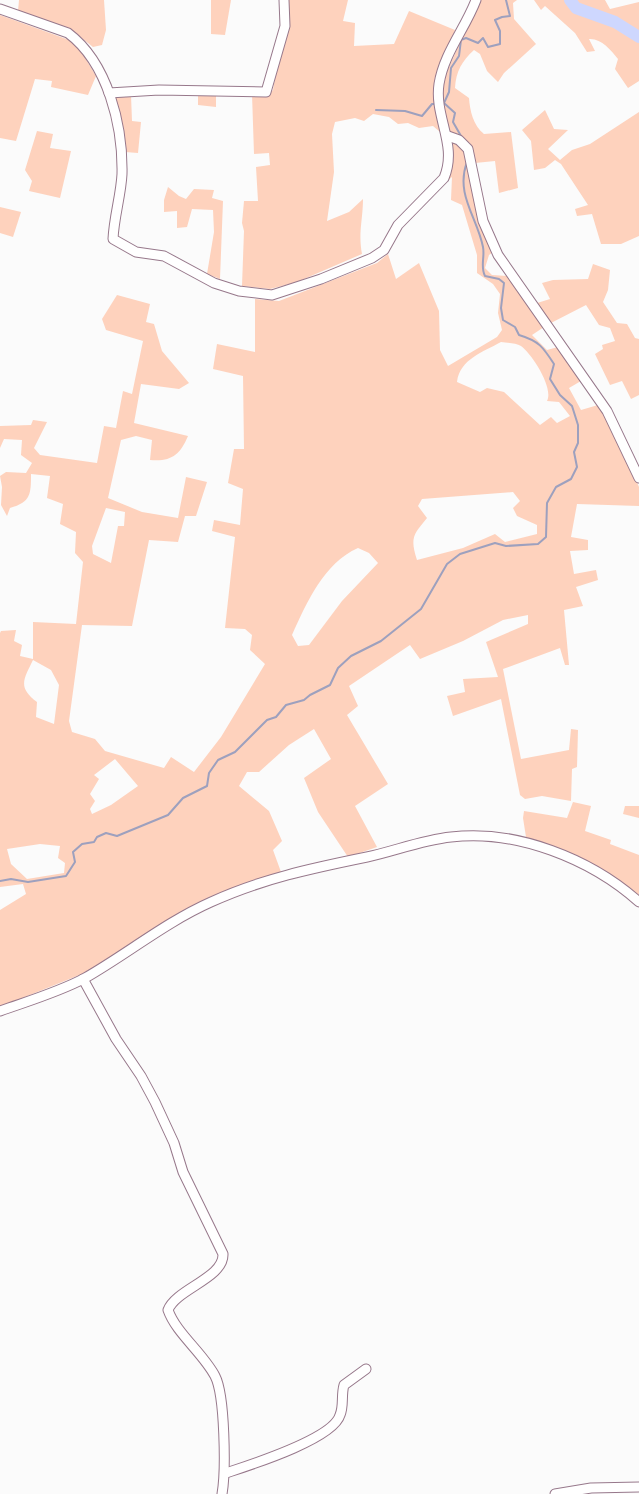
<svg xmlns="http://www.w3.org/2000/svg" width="639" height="1494" font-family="'DejaVu Sans',sans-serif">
<rect width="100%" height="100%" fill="#fbfbfb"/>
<g fill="#fed2bd" fill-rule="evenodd">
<polygon points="19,0 104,0 106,30 102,45 93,47 69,28 18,11"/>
<polygon points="211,0 231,0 225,35 211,34"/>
<path d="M 288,0 L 348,0 L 343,21 L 355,23 L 354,46 L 394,44 L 409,11 L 455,30 L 436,80 L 440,132 L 433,126 L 419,128 L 408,123 L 398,124 L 389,117 L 373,114 L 364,121 L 355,118 L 335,122 L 332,134 L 334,172 L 327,221 L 349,212 L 363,199 C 363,219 358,234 362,254 L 297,282 L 270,289 L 242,286 L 244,231 L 242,223 L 244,201 L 258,201 L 256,167 L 270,165 L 269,153 L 254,154 L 252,94 L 269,94 L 273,90 Z"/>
<path d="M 479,0 L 517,0 L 513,3 L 514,19 L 536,44 L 504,73 L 498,82 L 487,71 L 480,54 L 474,50 C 462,61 456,71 455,88 L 469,98 C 470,111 473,125 484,134 L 511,132 L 518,188 L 499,193 L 495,161 L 475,163 L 470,143 L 450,133 L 442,108 L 442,83 Z"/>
<path d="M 534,0 L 605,0 L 610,9 L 639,2 L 639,81 L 628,88 L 615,69 L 618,59 C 611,50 601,38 589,39 L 595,51 L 587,52 L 575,33 L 545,6 L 541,10 Z"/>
<polygon points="0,15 72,41 81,51 96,76 88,95 51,87 52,81 35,79 16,141 0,138"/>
<polygon points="216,94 216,107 198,105 198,95"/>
<polygon points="113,95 131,95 132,121 141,122 138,153 125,152"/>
<polygon points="545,110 554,129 568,130 548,149 560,160 572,150 590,144 639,112 639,236 621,244 601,244 592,214 577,216 575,209 588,205 561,164 555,160 545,168 534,170 531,141 522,130"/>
<polygon points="37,131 53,134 50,148 71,151 60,198 29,191 32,181 25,170"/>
<path d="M 450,139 L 466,151 L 493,252 L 489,255 L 485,268 L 492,275 L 507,276 L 544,327 L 532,335 L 547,350 L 558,347 L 581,381 L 569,388 L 581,410 L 598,405 L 614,430 L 639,487 L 639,506 L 577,504 L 571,537 L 588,540 L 588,550 L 570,551 L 574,574 L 596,570 L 598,580 L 576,587 L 583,606 L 564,610 L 569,665 L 565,665 L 560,648 L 503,669 L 521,759 L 569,750 L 571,729 L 578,730 L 577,767 L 572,769 L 571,801 L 542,796 L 525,799 L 520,795 L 501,699 L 453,716 L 447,696 L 465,692 L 463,679 L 498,677 L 486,642 L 528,624 L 528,615 L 503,620 L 463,641 L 420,659 L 410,645 L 349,686 L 358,706 L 347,715 L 388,784 L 355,806 L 377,847 L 348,857 L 318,812 L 304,778 L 331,759 L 314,729 L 289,745 L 259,772 L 247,772 L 239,786 L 269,811 L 282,841 L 273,850 L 281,872 L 209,897 L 82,974 L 0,1007 L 0,910 L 26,894 L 23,884 L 0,887 L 0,633 L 1,631 L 16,630 L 14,641 L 22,645 L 20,656 L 33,659 L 33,622 L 76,624 L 83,562 L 75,553 L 76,532 L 60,524 L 63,504 L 47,498 L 50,476 L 31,474 C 31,494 31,502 10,508 L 7,516 L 1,505 L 2,487 L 0,476 L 6,472 L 26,473 L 32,463 L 21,455 L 22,440 L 4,439 L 0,448 L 0,426 L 31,425 L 33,420 L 47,422 L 34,448 L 40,455 L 97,463 L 104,426 L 116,428 L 123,391 L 132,394 L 143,341 L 106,330 L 102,319 L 117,295 L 150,304 L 146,322 L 154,324 L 162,351 L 189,383 L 179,389 L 141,384 L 134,423 L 188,436 C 180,455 171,462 150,460 L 152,440 L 136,436 L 121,440 L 108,498 L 142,512 L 178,518 L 186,477 L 207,482 L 196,516 L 185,516 L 178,542 L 149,540 L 132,626 L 82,625 L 69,721 L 72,732 L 95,739 L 105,751 L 164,768 L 171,757 L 194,772 L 221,737 L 265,664 L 250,650 L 252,635 L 245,629 L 225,628 L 235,537 L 212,531 L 214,520 L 240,525 L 243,489 L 228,483 L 234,449 L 244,449 L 243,376 L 213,369 L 217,344 L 255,352 L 255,299 L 279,301 L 377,263 L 388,254 L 396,279 L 419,263 L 439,311 L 440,350 L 448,366 L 497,337 L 502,330 L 498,313 L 500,294 L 493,284 L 477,273 L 477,255 L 462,205 L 451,200 L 452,177 L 445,183 ZM 501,342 C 507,343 516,343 521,346 C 532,354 554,388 547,401 L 559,402 L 570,416 L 557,423 L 551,417 L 540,425 L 504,392 L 487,388 L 480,392 L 457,382 C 460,359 483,352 501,342 ZM 513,492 L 520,501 L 513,508 L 517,516 L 537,525 L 537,534 L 505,542 L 495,534 L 463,548 L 417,560 C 410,538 413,535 427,518 L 418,506 L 422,499 ZM 106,508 L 125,512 L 124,526 L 118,526 L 111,563 L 93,554 L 92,546 ZM 358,548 L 369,553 L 378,563 L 342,601 L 309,645 L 298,646 L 292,635 C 307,602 324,563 358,548 ZM 33,660 L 51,670 L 59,685 L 54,724 L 36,717 L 37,702 C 17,687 24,679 33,660 ZM 115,759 L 138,786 L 111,805 L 92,814 L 90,809 L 95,801 L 90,794 L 99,779 L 94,775 ZM 40,844 L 60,846 L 58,858 L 65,863 L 64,873 L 27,879 L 11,864 L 7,849 Z"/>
<polygon points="168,187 179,196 186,199 194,189 214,190 212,198 223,201 220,279 207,274 214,232 213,210 192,209 187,227 177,228 177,211 164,212 164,200"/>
<polygon points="0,207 21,212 13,237 0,233"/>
<polygon points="593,264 610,270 608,290 603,302 617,323 627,324 635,338 639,339 639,395 631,399 622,381 610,385 595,354 603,349 602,345 615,341 610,328 599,325 586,305 549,324 534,304 550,299 542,283 553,280 588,279"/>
<path d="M 573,802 L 591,806 L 585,831 L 611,840 L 610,844 L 639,855 L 639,895 C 603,867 569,853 526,837 L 523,818 L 524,811 L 567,818 Z"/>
<polygon points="625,806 639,806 639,818 623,814"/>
</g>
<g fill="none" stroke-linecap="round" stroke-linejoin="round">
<g stroke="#9da0be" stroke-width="2">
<polyline points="376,110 405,111 422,116 432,104 437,104"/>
<polyline points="461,136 453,122 455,113 444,103 449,92 451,68 459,56 461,40 466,38 478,43 483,38 488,47 500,44 500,31 495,20 502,17 510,16 506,0"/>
<path d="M 0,881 L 11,879 L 28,882 L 66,876 L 75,862 L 73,852 L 82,844 L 94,842 L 97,837 L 106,833 L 117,836 L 168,815 L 183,798 L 207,786 L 209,773 L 218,760 L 235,752 L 267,720 L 276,717 L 286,705 L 304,700 L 310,695 L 330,685 L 338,668 L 351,656 L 381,641 L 421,609 L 447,564 L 460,554 L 495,543 L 506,546 L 538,544 L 546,537 L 547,503 L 556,487 L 571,479 L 577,467 L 574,452 L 578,443 L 578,425 L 572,406 L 560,395 L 550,379 L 554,364 C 543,347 539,341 519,335 L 515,327 L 503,320 L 501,308 L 504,283 L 499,279 L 485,276 C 480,267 485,257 483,247 C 477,217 455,194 467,162"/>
</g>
<polyline stroke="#ced7fe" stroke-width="12" points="570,0 576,8 615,22 639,37"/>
<g stroke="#97788b" stroke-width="11">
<g id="minor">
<path d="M 0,9 L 68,33 C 108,63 123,126 122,174 C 121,195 114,217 113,239 L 136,252 L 164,256 L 214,283 L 239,291 L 272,295 L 321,279 L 372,258 L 384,250 L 398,225 L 444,178 C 458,145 434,117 439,84 C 444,53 465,29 476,0"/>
<polyline points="109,93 159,90 266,92 285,26 284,0"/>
<polyline points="448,136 459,140 468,149 483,221 498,255 607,411 639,478"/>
<path d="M 83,979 L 116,1039 L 141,1076 L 155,1102 L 174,1143 L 183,1172 L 223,1254 C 224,1278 176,1289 168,1310 C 176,1333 203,1353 215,1376 C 225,1395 226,1471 222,1494"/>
<path d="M 0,1011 C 28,1001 59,992 85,978 C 127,954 166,922 211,902 C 261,879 313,868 367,857 C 395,851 422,840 451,837 C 516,829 591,859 639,902"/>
<path d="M 226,1473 C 250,1465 333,1439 340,1415 C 344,1406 341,1395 344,1385 L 366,1369"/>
<polyline points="555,1494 591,1488 639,1487"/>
</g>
</g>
<use href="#minor" stroke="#fff" stroke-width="9"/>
</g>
</svg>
